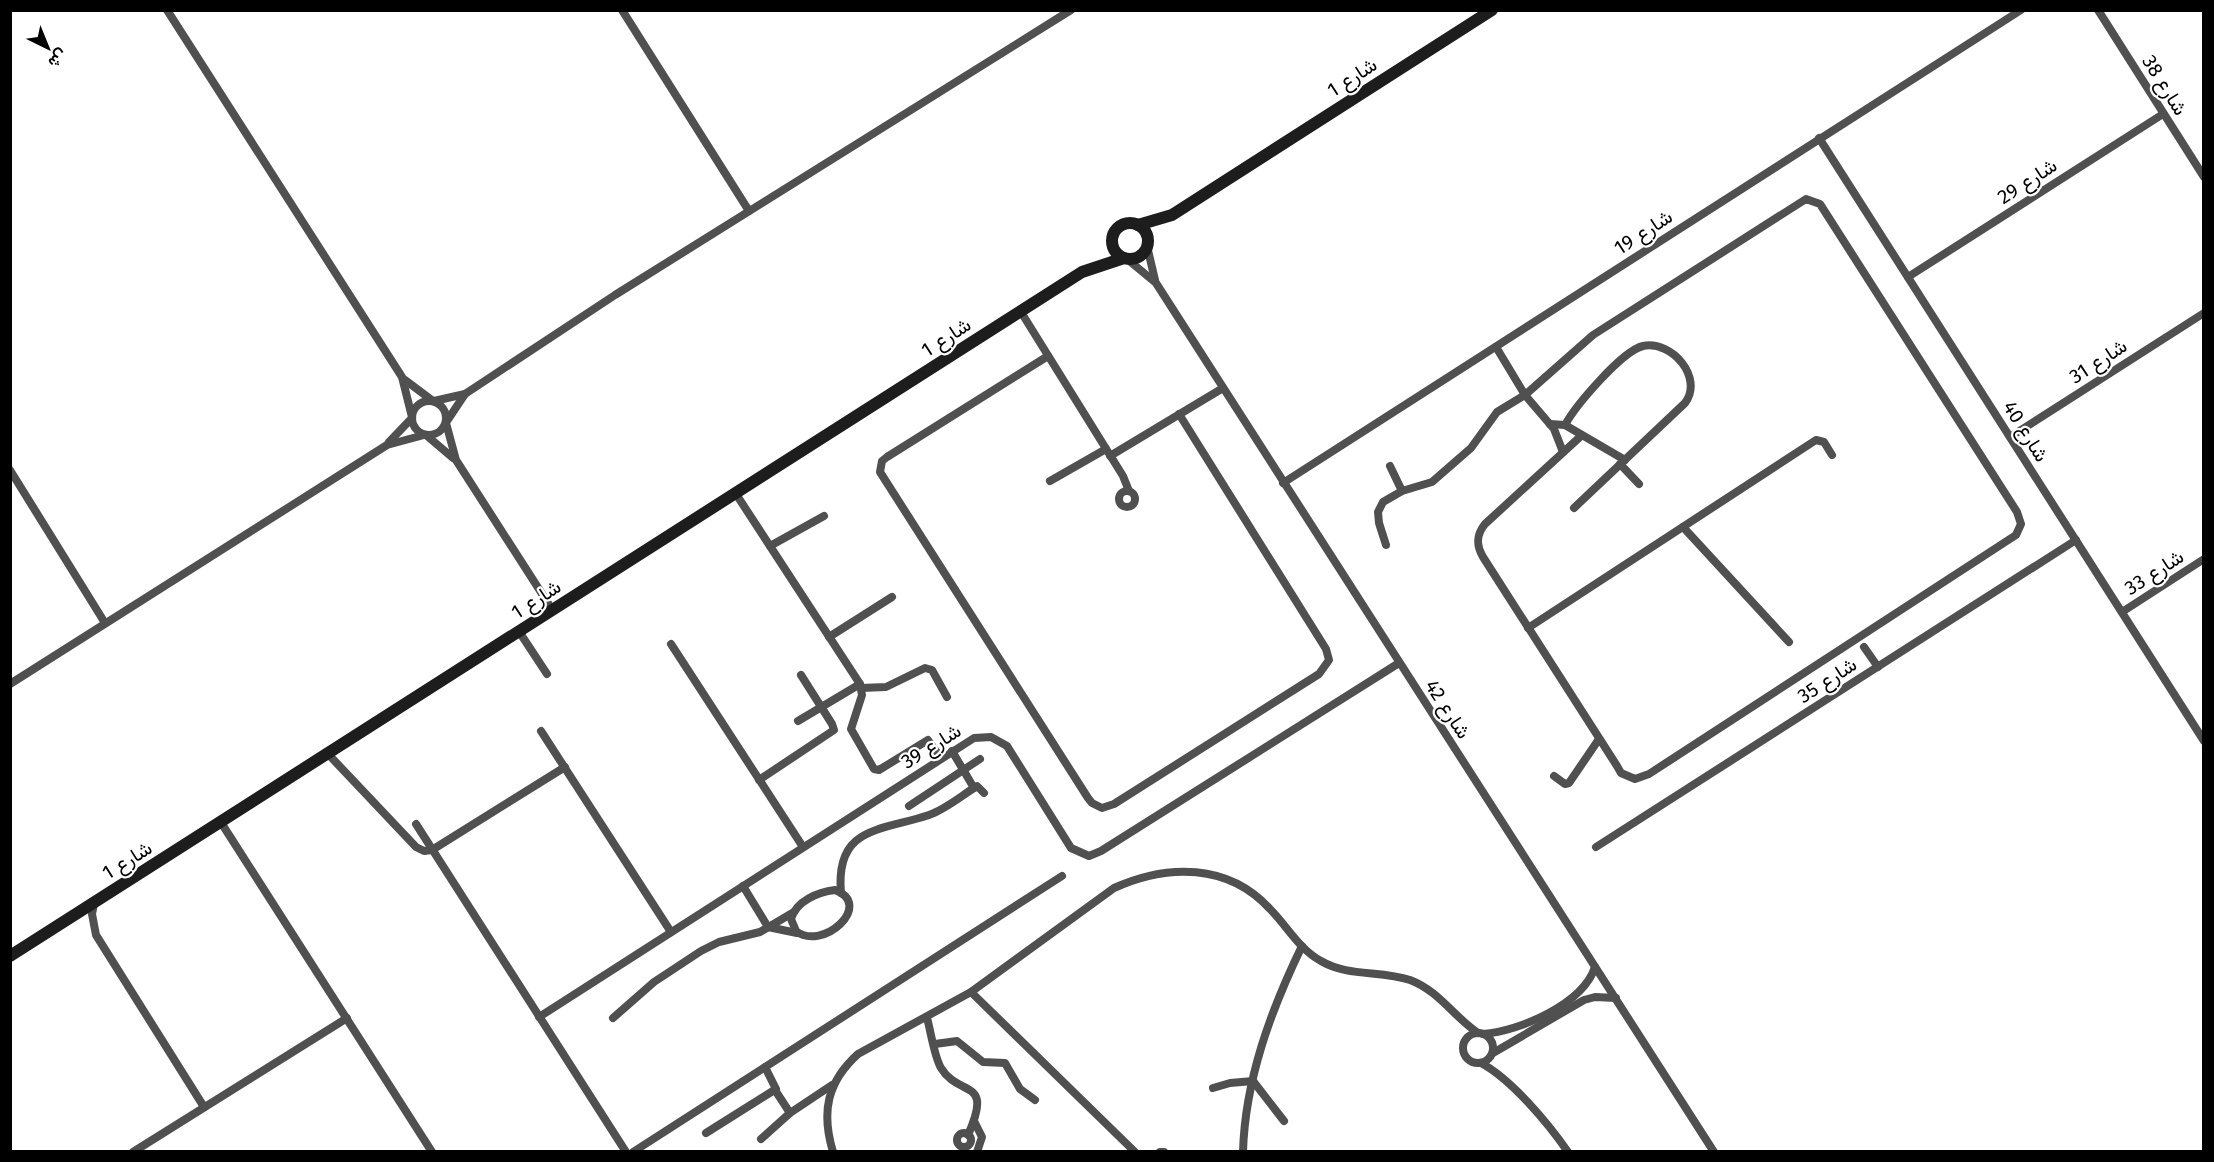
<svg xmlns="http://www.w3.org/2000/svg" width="2214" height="1162" font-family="'Fira Sans',Vazirmatn,sans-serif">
<rect width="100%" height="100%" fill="#fff"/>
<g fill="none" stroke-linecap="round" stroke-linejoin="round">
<g stroke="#505050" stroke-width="8">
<polyline points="167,10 402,377 412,417"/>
<polyline points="622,10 749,211"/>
<polyline points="2098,10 2204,177"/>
<polyline points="1819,138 2204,741"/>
<polyline points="1147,246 1155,280"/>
<polyline points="1127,259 1156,283 1714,1152"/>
<polyline points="1908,277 2163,114"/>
<polyline points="1021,312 1123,476 1129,491"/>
<polyline points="1496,347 1525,395 1554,429 1563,452"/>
<polyline points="1048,356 887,457 882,461 880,472 1088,798 1092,803 1102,808 1114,804 1319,674 1329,660 1326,649 1179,414"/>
<polyline points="405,380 433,401"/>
<circle cx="429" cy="418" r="17"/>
<polyline points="434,401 465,394 615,295 1071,10"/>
<polyline points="447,421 465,394"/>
<polyline points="446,423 456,460 553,611"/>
<polyline points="1550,424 1565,425 1625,460"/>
<path d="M 1565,425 C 1576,405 1622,351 1643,346 C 1672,340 1704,378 1685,403 L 1574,508"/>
<polyline points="426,435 453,458"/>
<polyline points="2010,437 2204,313"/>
<polyline points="389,442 412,418"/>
<polyline points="1110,456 1223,388"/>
<polyline points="1620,464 1639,484"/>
<polyline points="1390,466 1402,491"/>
<polyline points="10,470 105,623"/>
<polyline points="1050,481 1106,449"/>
<polyline points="1283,483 2021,10"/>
<circle cx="1127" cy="499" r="8"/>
<polyline points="736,494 860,684 862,695 851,729 874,769 879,770 928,740 941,758"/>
<polyline points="1683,527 1789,642"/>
<path d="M 1386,545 L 1379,523 L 1378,512 L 1383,502 L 1402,491 L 1432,482 L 1471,448 L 1497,412 L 1525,395 L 1593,335 L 1806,199 L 1820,204 L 2017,512 L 2021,524 L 2016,535 L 1649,774 L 1635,779 L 1621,773 L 1617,766 L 1483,557 C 1476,545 1476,535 1485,524 L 1581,436"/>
<polyline points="770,546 824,516"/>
<polyline points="2122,612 2204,559"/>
<polyline points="1528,628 1816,440 1824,442 1832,455"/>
<polyline points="520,633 547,674"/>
<polyline points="829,637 892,597"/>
<polyline points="671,644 803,847"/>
<polyline points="1864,647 1878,667"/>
<polyline points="10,684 387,445 424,435"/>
<polyline points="861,688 886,687 925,668 932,670 947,697"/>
<polyline points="798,721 860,684"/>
<polyline points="541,731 671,932"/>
<polyline points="952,751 974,788"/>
<polyline points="329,755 416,847 424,851 432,850 565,767"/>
<polyline points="1554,776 1565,784 1569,783 1599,739"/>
<polyline points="759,780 834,730 832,724 801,675"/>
<polyline points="909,806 980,759"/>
<polyline points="222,824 432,1152"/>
<polyline points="416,824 626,1152"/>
<polyline points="1596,847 2076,540"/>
<polyline points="743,886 768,927"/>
<path d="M 835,890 C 875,905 822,952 796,931 L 791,919 C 796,901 818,892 835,890 Z"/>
<path d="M 841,893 C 835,826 881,831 929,815 C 946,809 961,796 977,786 L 984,793"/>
<polyline points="94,904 92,914 96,935 204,1107"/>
<polyline points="768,927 797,933"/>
<polyline points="971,992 1135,1152"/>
<polyline points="539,1017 974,738 991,737 1007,746 1071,848 1089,856 1101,851 1399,663"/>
<polyline points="613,1018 654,982 701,951 719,942 760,932 794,912"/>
<path d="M 927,1018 C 931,1032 934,1056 941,1068 C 959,1098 994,1077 968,1135"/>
<circle cx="1478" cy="1048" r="15"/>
<path d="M 1483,1034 C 1520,1031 1583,1004 1595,967"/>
<polyline points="935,1044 957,1041 983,1062 1005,1063 1020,1089 1035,1100"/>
<polyline points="1493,1053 1584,1000 1595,997 1616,998"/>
<path d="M 1481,1063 C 1511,1079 1548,1123 1568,1152"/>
<polyline points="1213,1088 1230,1083 1253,1081 1284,1121"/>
<polyline points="775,1090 790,1113"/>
<polyline points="974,1121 982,1137 977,1152"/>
<polyline points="706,1133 776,1089 765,1067"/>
<circle cx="964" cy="1140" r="7"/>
<polyline points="761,1139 790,1113 832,1085"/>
<polyline points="133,1152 347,1018"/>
<polyline points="633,1152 1062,876"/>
<path d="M 833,1152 C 821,1112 827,1082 858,1054 L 971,992 L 1114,888 C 1167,864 1228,863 1270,909 C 1287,926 1299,949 1321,961 C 1348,977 1381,970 1410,980 C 1439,991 1453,1016 1478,1033"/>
<polyline points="1160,1152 1164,1152"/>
<path d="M 1243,1152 C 1245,1080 1271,1010 1302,946"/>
</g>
<g stroke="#1d1d1d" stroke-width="12">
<circle cx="1130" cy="241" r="18"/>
<polyline points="1138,225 1172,215 1492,10"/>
<polyline points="10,956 1082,272 1124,258"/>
</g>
</g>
<g text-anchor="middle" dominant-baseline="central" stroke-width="4.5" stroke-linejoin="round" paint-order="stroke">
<g font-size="20" fill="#000" stroke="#fff">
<text transform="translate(1352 77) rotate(-33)">شارع 1</text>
<text transform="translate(2165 85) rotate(58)">شارع 38</text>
<text transform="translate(2027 181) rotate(-33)">شارع 29</text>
<text transform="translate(1643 232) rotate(-33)">شارع 19</text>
<text transform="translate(946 337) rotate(-33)">شارع 1</text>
<text transform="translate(2098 361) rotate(-33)">شارع 31</text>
<text transform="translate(2026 431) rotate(58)">شارع 40</text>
<text transform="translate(2154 572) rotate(-33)">شارع 33</text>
<text transform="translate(536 599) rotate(-33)">شارع 1</text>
<text transform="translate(1827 680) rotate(-33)">شارع 35</text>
<text transform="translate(1448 709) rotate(57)">شارع 42</text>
<text transform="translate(931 746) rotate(-32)">شارع 39</text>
<text transform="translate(127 860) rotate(-32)">شارع 1</text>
</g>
</g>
<rect width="2214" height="1162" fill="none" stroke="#000000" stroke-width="24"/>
<g transform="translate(48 48) rotate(137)" stroke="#ffffff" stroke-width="4.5" paint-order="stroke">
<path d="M0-4.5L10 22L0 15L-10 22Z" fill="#000000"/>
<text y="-9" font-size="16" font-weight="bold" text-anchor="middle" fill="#000000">ش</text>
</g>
</svg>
